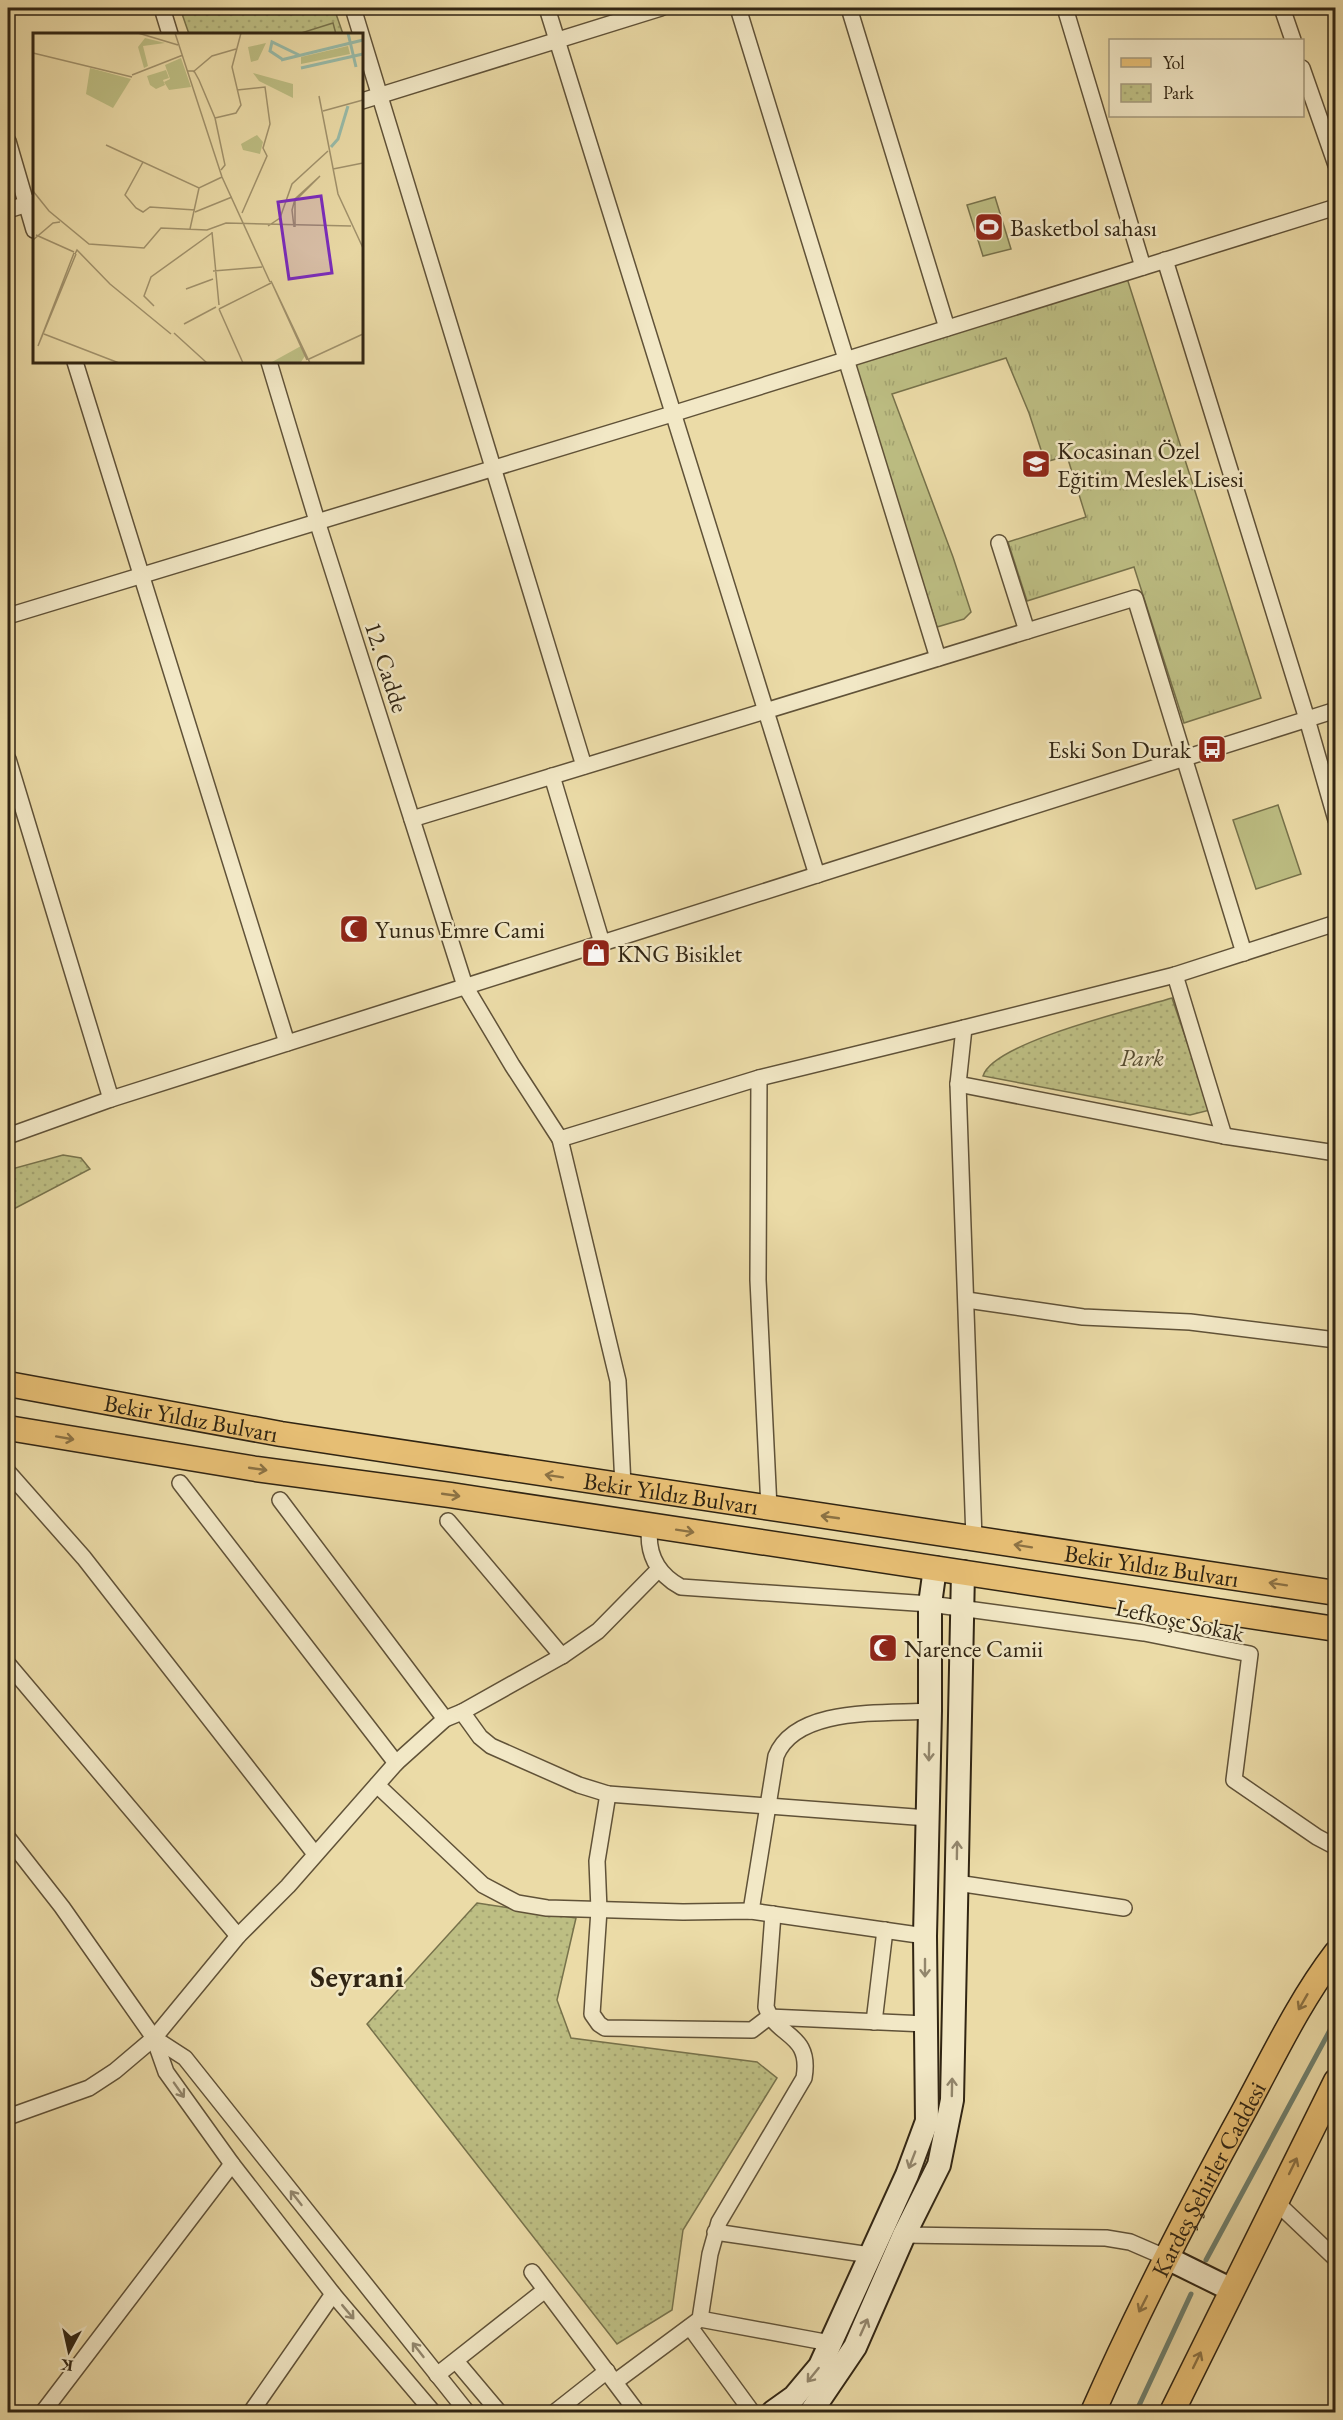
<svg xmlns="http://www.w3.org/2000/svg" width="1343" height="2420" font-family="'EB Garamond',serif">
<defs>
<pattern id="grass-tufts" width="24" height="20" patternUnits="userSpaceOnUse" patternTransform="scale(1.5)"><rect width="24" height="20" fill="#bdbe83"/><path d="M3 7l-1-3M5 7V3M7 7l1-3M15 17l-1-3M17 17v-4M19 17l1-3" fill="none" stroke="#a3a370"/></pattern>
<pattern id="park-dots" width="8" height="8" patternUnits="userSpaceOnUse" patternTransform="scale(1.5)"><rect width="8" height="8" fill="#bdbe83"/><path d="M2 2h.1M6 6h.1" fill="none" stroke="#a3a370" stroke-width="1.8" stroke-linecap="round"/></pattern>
</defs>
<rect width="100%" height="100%" fill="#ebdba7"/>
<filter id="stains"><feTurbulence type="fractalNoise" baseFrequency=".00333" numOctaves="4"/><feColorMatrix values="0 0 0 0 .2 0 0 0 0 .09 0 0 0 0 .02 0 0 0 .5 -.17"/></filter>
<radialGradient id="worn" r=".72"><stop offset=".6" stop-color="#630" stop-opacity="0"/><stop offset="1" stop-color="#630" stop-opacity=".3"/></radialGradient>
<polygon fill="url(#grass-tufts)" stroke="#77724b" stroke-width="1.5" points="1126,275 1261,698 1184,723 1134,567 1027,601 1008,542 1086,517 1067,456 1045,462 1029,413 1006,358 892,394 953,557 971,612 964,619 937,627 852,362"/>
<g fill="url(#park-dots)" stroke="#77724b" stroke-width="1.5">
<polygon points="180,8 334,8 343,34 189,34"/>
<path d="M 1172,998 L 1210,1110 L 1190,1115 L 983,1076 C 993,1042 1136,1009 1172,998 Z"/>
<polygon points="63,1155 81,1158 90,1169 8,1212 8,1170"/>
<polygon points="477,1903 576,1918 557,2000 571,2038 757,2062 777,2078 683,2230 672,2310 617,2344 367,2024"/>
</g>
<g fill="#bdbe83" stroke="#77724b" stroke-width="1.5">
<polygon points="333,23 336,34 302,34 301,33"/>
<polygon points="995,197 1011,249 983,256 967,205"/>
<polygon points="1278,805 1301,874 1256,889 1233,820"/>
</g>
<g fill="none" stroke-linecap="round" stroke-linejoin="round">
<g stroke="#6f7f6d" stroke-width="5">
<polyline points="1206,2260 1336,2019"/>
<polyline points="1136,2412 1191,2294"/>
</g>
<g stroke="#605238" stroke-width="18">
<g id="street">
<polyline points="162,8 170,34"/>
<polyline points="353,8 584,766"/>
<polyline points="547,8 817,875"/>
<polyline points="738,8 938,658"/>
<polyline points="849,8 947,328"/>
<polyline points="1065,8 1143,267"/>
<polyline points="1282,8 1293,40"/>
<polyline points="1302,68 1336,165"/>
<polyline points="362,101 661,8"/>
<polyline points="8,141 34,230"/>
<polyline points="8,210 34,202"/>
<polyline points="1165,260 1307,719 1336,820"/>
<polyline points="75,362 287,1043"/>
<polyline points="269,362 317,521 465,986 512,1065 560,1139 759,1078 758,1280 769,1508"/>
<polyline points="999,543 1027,631"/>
<polyline points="8,616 672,414 1336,207"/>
<polyline points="8,759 111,1099"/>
<polyline points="552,776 602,943"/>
<polyline points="412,819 1135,598 1244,953"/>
<polyline points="1175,975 1224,1136"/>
<polyline points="759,1078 964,1028"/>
<polyline points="958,1084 1224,1136 1336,1153"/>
<polyline points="8,1136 111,1099 1336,710"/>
<polyline points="560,1139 618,1381 623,1486"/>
<polyline points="967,1300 1083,1317 1190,1322 1336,1340"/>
<polyline points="8,1472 84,1558 315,1854"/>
<polyline points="180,1483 396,1763"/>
<polyline points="280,1500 445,1719"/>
<polyline points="448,1521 562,1656"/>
<path d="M 650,1525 C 646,1553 657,1574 681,1587 L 930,1604 L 1144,1633 L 1250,1654 L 1234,1780 L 1317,1837 L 1336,1847"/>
<polyline points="974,1539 958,1084 964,1028 1175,975 1336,923"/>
<polyline points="8,1664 238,1936"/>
<polyline points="462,1712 480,1737 491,1746 579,1785 608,1794 928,1818"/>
<polyline points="377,1785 483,1885 517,1903 547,1908 683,1912 751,1911 925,1936"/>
<polyline points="608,1794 597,1861 599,1910 592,2014 599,2024 605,2028 752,2030 769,2017 926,2024"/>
<polyline points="8,1838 62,1907 154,2038 166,2072 232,2164 333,2294 433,2412"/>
<polyline points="957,1883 1124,1908"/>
<path d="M 751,1911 L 776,1756 C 796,1706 885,1714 930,1711"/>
<polyline points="874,2022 885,1930"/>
<polyline points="154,2038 185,2058 467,2412"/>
<polyline points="8,2117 89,2088 115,2071 154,2038 238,1936 288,1886 396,1763 445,1719 462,1712 562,1656 598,1631 659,1569"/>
<polyline points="1276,2202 1336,2259"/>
<polyline points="715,2232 870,2255"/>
<polyline points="904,2235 1106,2238 1130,2242 1167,2258"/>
<polyline points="532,2272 637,2412"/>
<polyline points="700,2319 830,2343"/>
<polyline points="690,2327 752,2412"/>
<polyline points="456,2361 499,2412"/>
<polyline points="437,2375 545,2290"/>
<path d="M 615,2382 L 700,2319 L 710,2254 L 719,2222 L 804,2078 C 812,2032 776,2038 766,2007 L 773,1914"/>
<polyline points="43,2412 232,2164"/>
<polyline points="251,2412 333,2294"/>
<polyline points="555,2412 607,2371"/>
</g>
</g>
<g stroke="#312513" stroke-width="26">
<g id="secondary">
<polyline points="1167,2258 1232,2290"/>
<polyline points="773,2412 794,2397 820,2366 907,2175 927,2121 925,1936 930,1711 930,1604 935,1568"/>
<polyline points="811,2412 855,2347 904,2235 939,2165 952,2100 963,1572"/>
</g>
</g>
<g stroke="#312513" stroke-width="27">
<g id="primary">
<path id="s1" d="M 8,1384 L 281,1434 L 1336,1593"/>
<polyline points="8,1428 256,1469 450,1495 1336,1629"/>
<path id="s2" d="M 1093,2412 C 1139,2308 1191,2207 1246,2107 C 1274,2055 1300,2000 1336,1953"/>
<polyline points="1172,2412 1336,2081"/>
</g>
</g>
<use href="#street" stroke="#f2e8c6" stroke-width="15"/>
<use href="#secondary" stroke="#f2e8c6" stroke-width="22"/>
<use href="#primary" stroke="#e6be74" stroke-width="24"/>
</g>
<defs><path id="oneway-shaft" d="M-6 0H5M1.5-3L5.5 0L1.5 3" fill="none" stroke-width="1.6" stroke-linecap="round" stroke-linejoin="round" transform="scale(1.5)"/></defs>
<g stroke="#8c7244">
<use href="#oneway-shaft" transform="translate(65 1438) rotate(10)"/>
<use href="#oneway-shaft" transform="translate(258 1469) rotate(8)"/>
<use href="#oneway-shaft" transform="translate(554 1476) rotate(-171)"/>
<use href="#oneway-shaft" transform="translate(451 1495) rotate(8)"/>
<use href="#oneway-shaft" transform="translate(830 1517) rotate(-172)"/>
<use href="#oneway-shaft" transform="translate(685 1531) rotate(9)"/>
<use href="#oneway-shaft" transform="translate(1023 1546) rotate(-171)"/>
<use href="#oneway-shaft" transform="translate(1278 1584) rotate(-171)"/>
<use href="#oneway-shaft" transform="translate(1303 2002) rotate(120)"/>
<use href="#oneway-shaft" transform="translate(1293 2166) rotate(-64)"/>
<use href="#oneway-shaft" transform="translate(1143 2304) rotate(117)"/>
<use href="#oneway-shaft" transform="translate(1197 2360) rotate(-64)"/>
</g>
<g stroke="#92866c">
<use href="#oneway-shaft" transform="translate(929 1752) rotate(91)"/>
<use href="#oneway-shaft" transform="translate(957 1850) rotate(-89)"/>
<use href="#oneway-shaft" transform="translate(925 1968) rotate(90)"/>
<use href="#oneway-shaft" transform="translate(952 2087) rotate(-89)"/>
<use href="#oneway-shaft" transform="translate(179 2090) rotate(55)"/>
<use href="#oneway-shaft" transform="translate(912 2160) rotate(111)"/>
<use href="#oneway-shaft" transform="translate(296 2198) rotate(-128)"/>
<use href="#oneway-shaft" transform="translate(348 2312) rotate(50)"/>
<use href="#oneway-shaft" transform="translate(864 2327) rotate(-66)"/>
<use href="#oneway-shaft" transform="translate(418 2350) rotate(-128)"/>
<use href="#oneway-shaft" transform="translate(813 2375) rotate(129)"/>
</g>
<defs>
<g id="stadium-square" transform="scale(1.5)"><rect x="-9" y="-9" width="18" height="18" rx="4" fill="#8f2418" stroke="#f2e8c6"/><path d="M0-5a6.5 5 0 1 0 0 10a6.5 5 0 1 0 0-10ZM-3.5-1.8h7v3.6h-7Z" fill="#fff"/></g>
<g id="school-square" transform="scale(1.5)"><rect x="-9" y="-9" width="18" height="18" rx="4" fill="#8f2418" stroke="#f2e8c6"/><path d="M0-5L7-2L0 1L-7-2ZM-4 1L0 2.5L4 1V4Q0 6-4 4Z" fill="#fff"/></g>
<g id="bus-square" transform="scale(1.5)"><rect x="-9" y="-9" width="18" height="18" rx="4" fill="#8f2418" stroke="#f2e8c6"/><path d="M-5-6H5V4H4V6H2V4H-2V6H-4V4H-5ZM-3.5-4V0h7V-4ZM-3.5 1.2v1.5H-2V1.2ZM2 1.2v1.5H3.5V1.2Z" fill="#fff"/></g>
<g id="mosque-square" transform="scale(1.5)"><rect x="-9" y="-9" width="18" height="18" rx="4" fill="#8f2418" stroke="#f2e8c6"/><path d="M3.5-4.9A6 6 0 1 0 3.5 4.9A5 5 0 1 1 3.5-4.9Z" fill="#fff"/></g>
<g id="shop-square" transform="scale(1.5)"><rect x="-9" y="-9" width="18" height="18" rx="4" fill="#8f2418" stroke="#f2e8c6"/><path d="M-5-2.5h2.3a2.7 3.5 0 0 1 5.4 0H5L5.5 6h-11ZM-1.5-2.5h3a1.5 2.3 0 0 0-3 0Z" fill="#fff"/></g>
</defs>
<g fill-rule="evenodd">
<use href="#stadium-square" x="989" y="227"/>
<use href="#school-square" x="1036" y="464"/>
<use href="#bus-square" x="1212" y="749"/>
<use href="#mosque-square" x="354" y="929"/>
<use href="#shop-square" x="596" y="953"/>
<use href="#mosque-square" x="883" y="1648"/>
</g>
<g text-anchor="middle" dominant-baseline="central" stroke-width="5" stroke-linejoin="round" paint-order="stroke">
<g font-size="24" fill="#312513" stroke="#f2e8c6" text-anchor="start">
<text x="1010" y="227">Basketbol sahası</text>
<text x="1057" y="450">Kocasinan Özel<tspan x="1057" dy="28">Eğitim Meslek Lisesi</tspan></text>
<text x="1191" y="749" text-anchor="end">Eski Son Durak</text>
<text x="375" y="929">Yunus Emre Cami</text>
<text x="617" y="953">KNG Bisiklet</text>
<text x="904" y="1648">Narence Camii</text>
</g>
<g font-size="24" fill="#312513" stroke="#f2e8c6">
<text transform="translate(387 667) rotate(72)">12. Cadde</text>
<text stroke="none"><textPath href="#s1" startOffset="186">Bekir Yıldız Bulvarı</textPath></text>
<text stroke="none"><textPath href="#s1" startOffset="672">Bekir Yıldız Bulvarı</textPath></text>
<text stroke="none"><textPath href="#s1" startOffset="1158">Bekir Yıldız Bulvarı</textPath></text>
<text transform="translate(1180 1620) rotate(12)">Lefkoşe Sokak</text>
<text stroke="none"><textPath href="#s2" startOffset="260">Kardeş Şehirler Caddesi</textPath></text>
</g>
<g font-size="24" font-style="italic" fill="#544b2f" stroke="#f2e8c6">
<text x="1142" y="1057">Park</text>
</g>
<g font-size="30" font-weight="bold" fill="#312513" stroke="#f2e8c6">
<text x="357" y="1976">Seyrani</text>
</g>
</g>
<g transform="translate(33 33)">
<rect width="330" height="330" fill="#ebdba7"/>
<path d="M 112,5 L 132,10 L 110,13 L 115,33 L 111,35 L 105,14 ZM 233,10 L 225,27 L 218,29 L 215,14 ZM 315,13 L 317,21 L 268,31 L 268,24 ZM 148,25 L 158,54 L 136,57 L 131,49 L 137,46 L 132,32 ZM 220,40 L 260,51 L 260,65 L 226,48 ZM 224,102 L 230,109 L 227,121 L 210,117 L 208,111 Z" fill="#bdbe83"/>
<path d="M 57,35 L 98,46 L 80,75 L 53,61 Z" fill="#bdbe83"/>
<path d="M 133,37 L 136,45 L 130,47 L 132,52 L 123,56 L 117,52 L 114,43 ZM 268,313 L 272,323 L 268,329 L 239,329 Z" fill="#bdbe83"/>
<path fill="none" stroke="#98bba9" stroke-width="3" d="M 315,0 L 323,34M 249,26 L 237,18 L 239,9 L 266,22M 248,27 L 330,7M 268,35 L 330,21M 298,114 L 305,106 L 315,73"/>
<path fill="none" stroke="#a1926c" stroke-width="1.5" d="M 105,0 L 145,12M 142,0 L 189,144 L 237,249M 0,20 L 99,44M 155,38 L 161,38 L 166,47 L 182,85 L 192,132 L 188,137M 160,39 L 179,23 L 203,16M 99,42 L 150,22M 204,57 L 232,54 L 237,91 L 230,115 L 234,123 L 209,180M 286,63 L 305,161 L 330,215M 290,78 L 330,67M 182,85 L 203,80 L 208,72 L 199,34 L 208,0M 73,112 L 166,155 L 189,144M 110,129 L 92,162 L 103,175 L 110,179 L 117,174 L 162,177M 300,136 L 330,130M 0,158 L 16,178 L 56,211 L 111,215 L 128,195 L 174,197 L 193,190 L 318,193M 162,179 L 199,164M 235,193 L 247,185 L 259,151 L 295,118M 261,194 L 259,177 L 262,166 L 287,143 L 262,168 L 262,194M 157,196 L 166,155M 179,199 L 186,272M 3,202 L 41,219M 0,207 L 20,190 L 27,189M 41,220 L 5,313 L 43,221M 42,221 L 44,217 L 77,251 L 138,301M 180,238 L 229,234M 153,256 L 180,246M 121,273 L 111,263 L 118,244 L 179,200M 186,276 L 210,330M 186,276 L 238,250M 151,291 L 183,274M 141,300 L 174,330M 11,301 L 86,330M 276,326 L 330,301M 274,327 L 238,248 L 277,330"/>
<path fill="#7b2cbf" fill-opacity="0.15" stroke="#7b2cbf" stroke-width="3" d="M 288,163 L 299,240 L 256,246 L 245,169 Z"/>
<rect width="330" height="330" fill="none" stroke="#312513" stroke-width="3"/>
</g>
<rect width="1343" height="2420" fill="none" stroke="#ebdba7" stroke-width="30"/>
<rect x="9" y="9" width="1325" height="2402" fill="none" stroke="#312513" stroke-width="3"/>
<rect x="15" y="15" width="1313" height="2390" fill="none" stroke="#312513" stroke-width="1.5"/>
<rect x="1109" y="39" width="195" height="78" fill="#f2e8c6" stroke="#a59a7e" stroke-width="1.5"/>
<rect x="1121" y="58" width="30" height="9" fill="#e6be74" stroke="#a59a7e" stroke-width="1.5"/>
<text x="1163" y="69" font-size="18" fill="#312513">Yol</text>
<rect x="1121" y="84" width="30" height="18" fill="url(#park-dots)" stroke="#a59a7e" stroke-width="1.5"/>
<text x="1163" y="99" font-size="18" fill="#312513">Park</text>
<g transform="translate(69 2351) rotate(188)" stroke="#f2e8c6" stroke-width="4.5" paint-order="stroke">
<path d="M0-4.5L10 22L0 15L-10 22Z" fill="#312513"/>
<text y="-9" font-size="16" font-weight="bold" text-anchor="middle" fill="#312513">K</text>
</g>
<rect width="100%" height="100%" filter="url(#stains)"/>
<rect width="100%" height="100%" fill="url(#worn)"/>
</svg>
